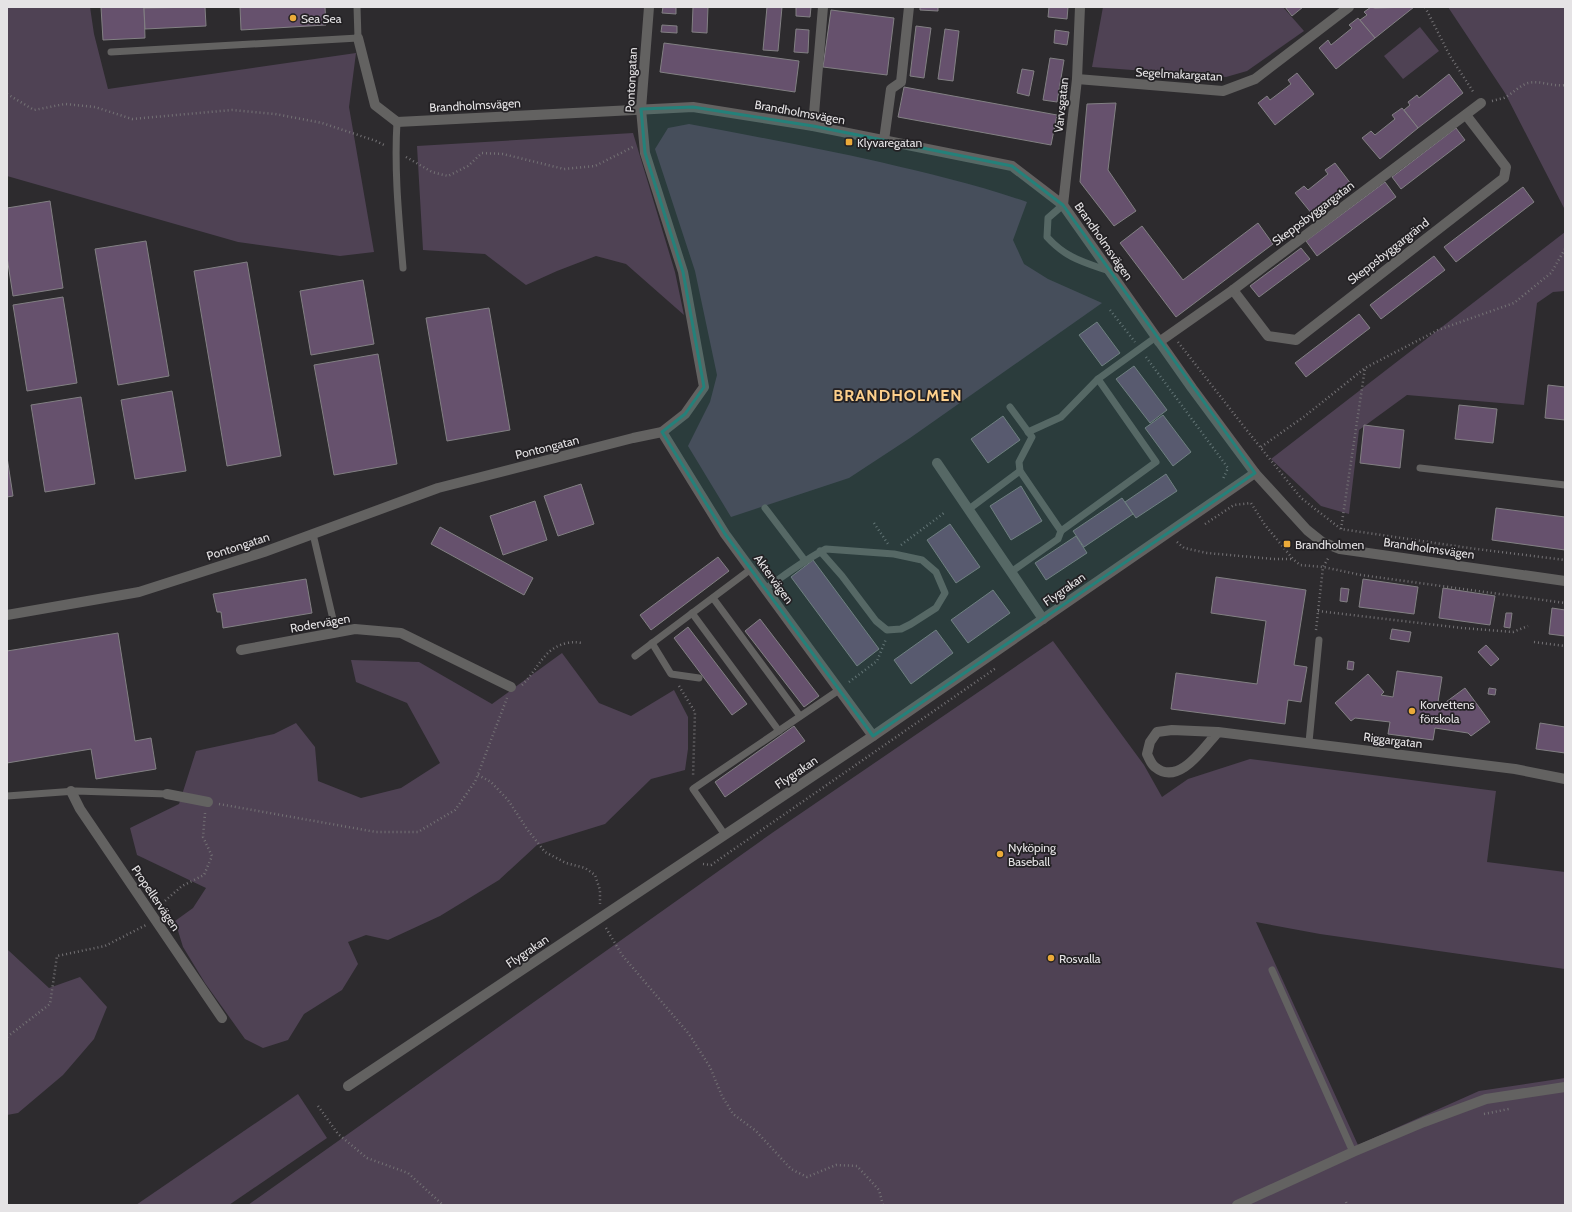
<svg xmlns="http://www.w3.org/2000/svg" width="1572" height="1212" font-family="Cabin,sans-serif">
<rect width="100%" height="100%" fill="#2d2b2e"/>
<g fill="#4f4254">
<polygon points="7,7 90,7 94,34 108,89 356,53 349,107 374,252 340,256 238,242 7,176"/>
<polygon points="1103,7 1283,7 1304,31 1247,71 1226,77 1092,67"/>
<polygon points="1448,7 1565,7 1565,210 1505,93"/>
<polygon points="1420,27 1439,51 1403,79 1384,56"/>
<path d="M 689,124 C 753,136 817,148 880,162 C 930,174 979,185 1027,202 L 1013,240 L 1024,264 L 1048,279 L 1102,303 L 910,438 L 849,478 L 731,517 L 688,446 L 710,402 L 717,375 L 695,271 L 655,149 L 668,128 Z"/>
<polygon points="633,133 675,272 684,315 626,264 596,256 557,271 526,285 485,254 423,250 417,146"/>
<polygon points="1565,232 1565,291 1553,292 1537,303 1524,405 1407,395 1359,430 1349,514 1321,506 1271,459"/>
<polygon points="1053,641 1144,765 1162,797 1188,779 1250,759 1496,791 1487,862 1565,872 1565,969 1320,934 1256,922 1358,1145 1479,1091 1565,1078 1565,1205 248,1205 772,833"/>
<polygon points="562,653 599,703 631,716 674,690 688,717 688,749 685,770 651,779 605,824 537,845 499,880 440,916 388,940 366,935 348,942 358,964 342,990 304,1014 288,1040 263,1048 245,1039 205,983 183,947 175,921 193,908 206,888 137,855 130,828 179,804 196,751 274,734 296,723 315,747 318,781 361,798 401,788 440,763 407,703 356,682 351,660 419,662 492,704"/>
<polygon points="7,946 8,950 49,988 80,977 107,1007 94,1039 63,1075 18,1113 7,1115"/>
<polygon points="298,1094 327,1138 229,1205 136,1205"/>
</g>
<g fill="#66516d" stroke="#828083">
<polygon points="101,7 144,7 145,38 103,40"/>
<polygon points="205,7 206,26 145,29 144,8"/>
<polygon points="240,7 325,7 326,25 241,30"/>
<polygon points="663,7 676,7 676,14 662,13"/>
<polygon points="693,7 708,7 707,33 692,32"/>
<polygon points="767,7 782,7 778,51 763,50"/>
<polygon points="796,7 811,7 810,17 796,16"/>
<polygon points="920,7 938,7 938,11 920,10"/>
<polygon points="1049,7 1068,7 1067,19 1048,17"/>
<polygon points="1285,7 1303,7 1292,16"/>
<polygon points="1371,7 1375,8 1414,7 1375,38 1360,20 1367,15 1364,12"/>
<polygon points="831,10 894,18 887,75 823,67"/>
<polygon points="1358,18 1375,38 1336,69 1319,48 1328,40 1331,45 1352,28 1349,25"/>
<polygon points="662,25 677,26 677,33 661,32"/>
<polygon points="916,26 931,28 924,78 910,76"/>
<polygon points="796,29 809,30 808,53 794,52"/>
<polygon points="945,29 959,31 953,81 938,79"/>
<polygon points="1055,30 1069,32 1067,45 1054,43"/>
<polygon points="664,43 799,61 795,92 660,72"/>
<polygon points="1050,58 1064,60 1057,102 1043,100"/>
<polygon points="1022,69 1034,71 1029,96 1017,93"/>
<polygon points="1297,73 1314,94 1275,125 1258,103 1267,96 1270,100 1291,84 1288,80"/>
<polygon points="1449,74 1463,93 1418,128 1404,110 1410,105 1408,102 1417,95 1419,98"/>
<polygon points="904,87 1057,115 1051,145 898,117"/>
<polygon points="1116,103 1108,170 1136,211 1114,226 1080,182 1087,104"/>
<polygon points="1402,108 1418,128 1380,159 1362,138 1371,131 1375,135 1395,119 1392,115"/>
<polygon points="1456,128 1465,140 1401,189 1392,177"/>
<polygon points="1335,163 1351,184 1312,214 1295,193 1304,186 1308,190 1328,174 1325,170"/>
<polygon points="1385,182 1396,197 1317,256 1306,241"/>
<polygon points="1523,187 1534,202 1456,262 1444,247"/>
<polygon points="50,201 63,288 13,296 7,257 7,208"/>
<polygon points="1258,223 1273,244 1176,317 1120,243 1142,226 1183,280"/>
<polygon points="146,241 169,376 118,385 95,249"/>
<polygon points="1301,248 1310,259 1259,297 1250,286"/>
<polygon points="1434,256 1445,270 1381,319 1370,305"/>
<polygon points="247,262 281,456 227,466 194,271"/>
<polygon points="363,280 374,344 311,355 300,291"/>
<polygon points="63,297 77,383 27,391 13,305"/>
<polygon points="489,308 510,430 447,441 426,318"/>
<polygon points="1359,314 1370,328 1306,377 1295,363"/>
<polygon points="1097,322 1120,353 1102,366 1079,335"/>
<polygon points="378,354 397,464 334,475 314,365"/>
<polygon points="1134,366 1167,410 1150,423 1116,379"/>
<polygon points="1548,385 1565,387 1565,420 1545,418"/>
<polygon points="172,391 186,471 135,479 121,400"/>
<polygon points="81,397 95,484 45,492 31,405"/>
<polygon points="1459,405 1497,409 1493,443 1455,439"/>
<polygon points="1163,415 1191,452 1173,466 1145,428"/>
<polygon points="1003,416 1020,440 988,463 971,439"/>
<polygon points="1364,425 1404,430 1400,468 1360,463"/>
<polygon points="7,457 13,496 7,497"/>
<polygon points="1166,474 1177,491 1136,518 1125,502"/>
<polygon points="581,484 594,524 558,536 544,496"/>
<polygon points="1021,486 1042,521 1011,540 990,506"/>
<polygon points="1122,498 1133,514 1084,547 1073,531"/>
<polygon points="535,501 547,540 503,555 490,516"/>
<polygon points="1496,508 1565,517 1565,550 1492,540"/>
<polygon points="950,524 980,567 956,583 927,540"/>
<polygon points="440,527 533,578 524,595 431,544"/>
<polygon points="1076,536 1087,553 1046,580 1035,563"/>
<polygon points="718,557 729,571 651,630 640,615"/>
<polygon points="813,560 879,649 857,666 791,577"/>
<polygon points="1216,577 1306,590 1294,665 1307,667 1301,702 1288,700 1285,724 1171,709 1176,673 1257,684 1266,621 1211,613"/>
<polygon points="306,579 312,613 223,628 221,612 217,612 213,594"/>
<polygon points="1363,579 1418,587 1414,614 1359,607"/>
<polygon points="1341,588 1349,589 1347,602 1340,601"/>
<polygon points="1443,588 1495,596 1490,625 1439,618"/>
<polygon points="993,590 1010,613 968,643 951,620"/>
<polygon points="1552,608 1565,610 1565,636 1549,634"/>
<polygon points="1506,613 1512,613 1510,628 1504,627"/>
<polygon points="760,619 819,696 804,707 745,631"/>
<polygon points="688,627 747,704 732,715 674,638"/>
<polygon points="1392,629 1411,632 1409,642 1390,639"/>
<polygon points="936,630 953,653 911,684 894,660"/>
<polygon points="118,633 135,741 151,738 156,769 96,779 91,749 7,763 7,651"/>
<polygon points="1486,645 1499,659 1491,666 1478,652"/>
<polygon points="1348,661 1354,662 1353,670 1347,669"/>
<polygon points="1397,671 1442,677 1438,702 1447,704 1446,702 1465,688 1490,722 1471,736 1468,733 1435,728 1433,740 1388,734 1390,722 1355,718 1351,721 1335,703 1368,674 1384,692 1381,695 1393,697"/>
<polygon points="1489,688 1496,689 1495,695 1488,694"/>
<polygon points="1540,723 1565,727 1565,753 1536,749"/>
<polygon points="794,726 805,741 725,797 715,782"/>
</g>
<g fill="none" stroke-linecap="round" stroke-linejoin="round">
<g stroke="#747275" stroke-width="2.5" stroke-dasharray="1 3" stroke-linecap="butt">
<polyline points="1425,7 1450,56 1474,93"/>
<polyline points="7,94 34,110 65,104 95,107 132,119 232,110 275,114 322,123 376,141 386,146"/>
<path d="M 1492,101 C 1496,100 1500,99 1504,98 C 1512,94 1519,86 1528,83 C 1541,80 1552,87 1565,85"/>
<polyline points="406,157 432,172 448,176 468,166 482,153 503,154 564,169 595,166 633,147"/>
<polyline points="1110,310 1135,342"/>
<polyline points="1178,342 1245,428 1301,498 1341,529 1469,548 1565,560"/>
<polyline points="1146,357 1228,468 1223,479"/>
<polyline points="1261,447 1305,416 1365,368 1438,330 1514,303 1551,273 1565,249"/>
<polyline points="874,523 888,544"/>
<polyline points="1205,524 1234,505 1251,503 1265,525 1293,559 1300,565 1323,567 1361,575 1565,603"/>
<polyline points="1341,529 1365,368"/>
<polyline points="1177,542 1184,548 1207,553 1274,559 1292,559"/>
<polyline points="901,545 944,513"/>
<polyline points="1318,611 1462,628 1513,632 1528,626"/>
<polyline points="1316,630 1323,567 1329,557"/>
<polyline points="1534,642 1565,646"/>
<polyline points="849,682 877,661 886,639"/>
<path d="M 522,685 C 538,670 543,648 567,643 C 572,642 576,642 582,643"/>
<polyline points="679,686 695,712 693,777"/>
<polyline points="478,775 491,782 508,800 527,829 545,852 566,863 585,868 595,875 600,890 600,904"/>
<polyline points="219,804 376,832 418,832 455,810 475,782 507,698"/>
<polyline points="703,864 711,865 996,668"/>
<polyline points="159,906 182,886 204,875 212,856 203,837 205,813"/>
<polyline points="606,928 622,955 689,1034 710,1067 722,1096 733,1114 756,1131 791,1169 807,1177 836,1165 857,1166 879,1190 883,1205"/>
<polyline points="7,1037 50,1004 57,956 105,946 146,925"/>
<polyline points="318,1106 338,1134 367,1158 408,1173 443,1205"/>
<polyline points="1484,1114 1509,1109"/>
<polyline points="1346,1202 1347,1205"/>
</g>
<g stroke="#636261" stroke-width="7">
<polyline points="111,52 358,38 357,7"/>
<path d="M 397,122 C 394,171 399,219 403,268"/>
<path d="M 1063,205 L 1048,218 L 1047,237 C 1066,258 1083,262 1109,271"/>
<polyline points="1010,407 1032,437 1019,462 1020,471 1061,531 1156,462 1098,379"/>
<polyline points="1028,432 1061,417 1098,379 1156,337"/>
<polyline points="1420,468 1565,485"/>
<polyline points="765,508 803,558"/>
<polyline points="969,509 1020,471"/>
<polyline points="313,534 336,632"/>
<polyline points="1011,572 1058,539 1061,531"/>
<path d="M 765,589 C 785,575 804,560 826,549 L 894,554 L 922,560 L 936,572 L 945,593 L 936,608 L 911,624 L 901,629 L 887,630 L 876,621 L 842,576 L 820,551"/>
<polyline points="713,598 800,716"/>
<polyline points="692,613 779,731"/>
<polyline points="652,643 671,674 699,678"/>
<polyline points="635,656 751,569"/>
<polyline points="1309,742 1319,640"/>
<polyline points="7,796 76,791 167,794"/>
<polyline points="725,835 693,789 839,690"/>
<polyline points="1272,970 1353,1152"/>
</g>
<g stroke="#636261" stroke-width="10">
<polyline points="358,38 375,105 397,122 693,107 813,126 1012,166 1063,205 1192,388 1255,473 1307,530 1322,542 1340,549 1565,581"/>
<polyline points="1077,79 1223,91 1255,79 1349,7"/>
<polyline points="813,126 823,7"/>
<polyline points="884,140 891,89 901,82 909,7"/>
<polyline points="1063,205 1077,79 1080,7"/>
<polyline points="1233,290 1268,336 1296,340 1504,178 1506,167 1466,115"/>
<polyline points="1159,342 1233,290 1481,103"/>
<polyline points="662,432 725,534 873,736"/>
<polyline points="937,463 1043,619"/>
<polyline points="7,615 139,592 264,552 438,488 633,438 662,432 685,414 704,387 683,272 645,153 641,109 649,7"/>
<polyline points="241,650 355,629 401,633 511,687"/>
<path d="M 1218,732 C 1204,747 1179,787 1155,767 C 1151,764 1149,758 1147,754 L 1150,742 L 1157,732 L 1172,730 L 1218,732 L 1515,769 L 1565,779"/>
<polyline points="71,791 80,809 222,1018"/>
<polyline points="167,794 208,802"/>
<polyline points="348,1086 873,736 1255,473"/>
<polyline points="1237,1205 1353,1152 1424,1122 1486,1099 1565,1087"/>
</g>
</g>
<path fill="#24817a" fill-opacity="0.2" stroke="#24817a" stroke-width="3" stroke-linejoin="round" d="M 693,107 L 813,126 L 1012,166 L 1063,205 L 1255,473 L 873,736 L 725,534 L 662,432 L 685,414 L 704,387 L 683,272 L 645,153 L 641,109 Z"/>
<g fill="#ebaa39" stroke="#232124" stroke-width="1.5">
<circle cx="293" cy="18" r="4"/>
<rect x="845" y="138" width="8" height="8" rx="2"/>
<rect x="1283" y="540" width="8" height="8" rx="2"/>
<circle cx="1412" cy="711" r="4"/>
<circle cx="1000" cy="854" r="4"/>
<circle cx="1051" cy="958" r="4"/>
</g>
<g text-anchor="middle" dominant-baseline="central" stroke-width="3.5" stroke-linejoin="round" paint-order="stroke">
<g font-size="12" fill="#e5e3e5" stroke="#232124" text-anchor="start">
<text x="301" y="18">Sea Sea</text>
<text x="857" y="142">Klyvaregatan</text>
<text x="1295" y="544">Brandholmen</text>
<text x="1420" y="704">Korvettens<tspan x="1420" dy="14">förskola</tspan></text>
<text x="1008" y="847">Nyköping<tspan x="1008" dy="14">Baseball</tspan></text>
<text x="1059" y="958">Rosvalla</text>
</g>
<g font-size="12" fill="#e5e3e5" stroke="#232124">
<text transform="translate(1179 74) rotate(3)">Segelmakargatan</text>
<text transform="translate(631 80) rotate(-87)">Pontongatan</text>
<text transform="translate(475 105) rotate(-3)">Brandholmsvägen</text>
<text transform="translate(1061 105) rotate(-84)">Varvsgatan</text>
<text transform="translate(800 112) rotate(10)">Brandholmsvägen</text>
<text transform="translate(1313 213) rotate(-37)">Skeppsbyggargatan</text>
<text transform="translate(1104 241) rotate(55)">Brandholmsvägen</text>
<text transform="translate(1388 251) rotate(-38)">Skeppsbyggargränd</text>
<text transform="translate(547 447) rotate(-14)">Pontongatan</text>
<text transform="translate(238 546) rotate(-18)">Pontongatan</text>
<text transform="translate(1429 548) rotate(8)">Brandholmsvägen</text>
<text transform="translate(774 579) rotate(54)">Aktervägen</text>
<text transform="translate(1064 589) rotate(-35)">Flygrakan</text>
<text transform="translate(320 623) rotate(-10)">Rodervägen</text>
<text transform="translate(1393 740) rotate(7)">Riggargatan</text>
<text transform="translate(796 772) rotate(-34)">Flygrakan</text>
<text transform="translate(156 898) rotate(56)">Propellervägen</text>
<text transform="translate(527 951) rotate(-34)">Flygrakan</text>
</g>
<g font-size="16" font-weight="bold" letter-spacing="1" fill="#fed08c" stroke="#232124">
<text x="898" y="395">BRANDHOLMEN</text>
</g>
</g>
<rect width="1572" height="1212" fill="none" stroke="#e5e3e5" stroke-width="16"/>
</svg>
